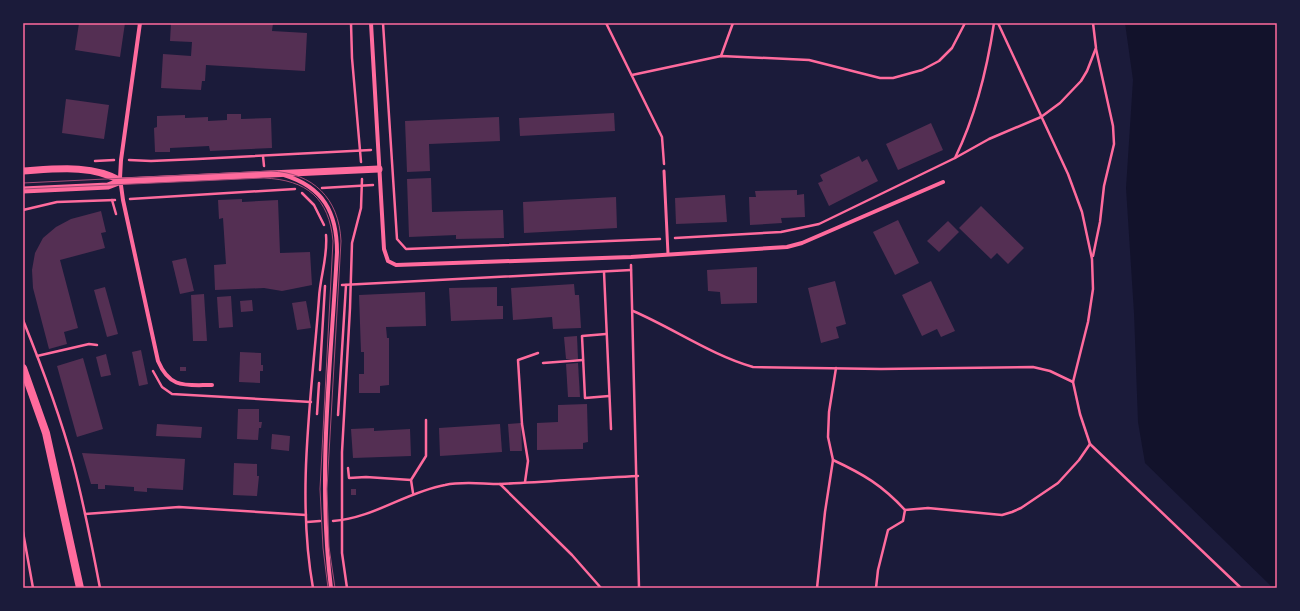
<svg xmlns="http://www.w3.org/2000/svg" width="1300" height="611" font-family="Montserrat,sans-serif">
<rect width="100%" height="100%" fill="#1b1b3a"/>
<polygon fill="#12122b" points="1125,23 1277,23 1277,588 1273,588 1145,463 1138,422 1134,313 1126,188 1133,80"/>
<g fill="#542f53">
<polygon points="79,23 125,23 120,57 75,50"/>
<polygon points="171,23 273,23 272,31 307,33 305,71 206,65 205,81 202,81 201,90 161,88 163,54 191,56 192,42 170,41"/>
<polygon points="66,99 109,105 104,139 62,133"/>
<polygon points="614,113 615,131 520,136 519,118"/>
<polygon points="227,114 241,114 241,119 271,118 272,148 210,151 209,146 170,148 170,152 155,152 154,128 157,127 157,116 185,115 185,118 208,117 208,121 227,120"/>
<polygon points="499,117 500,141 429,144 430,171 407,172 405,121"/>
<polygon points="931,123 943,150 898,170 886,144"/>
<polygon points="859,156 862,162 867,159 878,181 829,206 818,183 823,181 820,175"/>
<polygon points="431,178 432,212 503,210 504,238 456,239 456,235 409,237 407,179"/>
<polygon points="797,190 797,195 804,194 805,217 781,218 782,223 750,225 749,197 756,197 755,191"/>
<polygon points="725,195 727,222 676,224 675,198"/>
<polygon points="616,197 617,228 524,233 523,202"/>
<polygon points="242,199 242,202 278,200 280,253 310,252 312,285 282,291 264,288 215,290 214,265 226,264 223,218 219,219 218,200"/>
<polygon points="981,206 1024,248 1008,264 997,253 991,259 959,228"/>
<polygon points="101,211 106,232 101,233 105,248 60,260 78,328 64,332 67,344 49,349 33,288 32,270 35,253 43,238 56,227 71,219"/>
<polygon points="898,220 919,263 895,275 873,232"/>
<polygon points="948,221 959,232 939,252 927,241"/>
<polygon points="186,258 194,291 180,294 172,261"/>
<polygon points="757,267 757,303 721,304 720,292 708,291 707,270"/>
<polygon points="835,281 846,324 836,327 839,338 821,343 808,288"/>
<polygon points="931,281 955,331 941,337 937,329 922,336 902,295"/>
<polygon points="574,284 575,295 579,295 581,328 553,329 552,317 513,320 511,288"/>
<polygon points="105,287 118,334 107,337 94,290"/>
<polygon points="497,287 497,306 503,306 503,319 451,321 449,288"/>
<polygon points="425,292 426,326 386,327 387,338 389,338 389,385 380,386 380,393 359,393 359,374 364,374 364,352 361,352 359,295"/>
<polygon points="204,294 207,341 193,341 191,295"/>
<polygon points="231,296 233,327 219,328 217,297"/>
<polygon points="252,300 253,311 241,312 240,301"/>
<polygon points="306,301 311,328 297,330 292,303"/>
<polygon points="577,336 578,359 566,359 564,337"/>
<polygon points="141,350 148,384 139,386 132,352"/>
<polygon points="240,352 261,353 261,365 263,365 263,371 260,371 260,383 239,382"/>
<polygon points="106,354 111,375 101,377 96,357"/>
<polygon points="83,358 103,429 77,437 57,366"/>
<polygon points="578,363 580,397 568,397 566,364"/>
<rect x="180" y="367" width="6" height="4"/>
<polygon points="587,404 588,442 583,443 583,449 537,450 537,423 558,422 558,405"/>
<polygon points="238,409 259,409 259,422 262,422 261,428 259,428 258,440 237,439"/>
<polygon points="521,423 522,451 510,451 508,424"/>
<polygon points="157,424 202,427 201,438 156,436"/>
<polygon points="500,424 502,452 440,456 439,428"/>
<polygon points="374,428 374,431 410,429 411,456 353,458 351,429"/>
<polygon points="272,434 290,436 289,451 271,449"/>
<polygon points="82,453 185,459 183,490 147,488 147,492 134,491 134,487 105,485 105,489 98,489 98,484 91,484"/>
<polygon points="234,463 257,464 257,476 259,476 257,496 233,495"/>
<rect x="351" y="489" width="5" height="6"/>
</g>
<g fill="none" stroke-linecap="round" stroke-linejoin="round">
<g stroke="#ff6b9d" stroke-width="2.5">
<polyline points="351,23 352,58 361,162"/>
<polyline points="383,23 397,239 406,249 660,239"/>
<polyline points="606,23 662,137 664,164"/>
<polyline points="998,23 1068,174 1082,212 1092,259 1093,289 1088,322 1073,382 1080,414 1090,444 1241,588"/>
<polyline points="721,56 733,23"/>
<polyline points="632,75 721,56 809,60 880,78 893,78 922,70 939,61 952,48 965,23"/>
<polyline points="263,156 264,166"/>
<path d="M 955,158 C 976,115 987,70 994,23"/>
<polyline points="129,160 151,161 198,159 371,150"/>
<polyline points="95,161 114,160"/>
<polyline points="322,188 373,185"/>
<polyline points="302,193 314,205 324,225"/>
<polyline points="130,199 295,189"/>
<polyline points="112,200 116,214"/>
<polyline points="23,210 57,202 115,200"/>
<polyline points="675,238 781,232 819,224 955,158 989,139 1041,117 1060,103 1081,81 1087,71 1096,48 1093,23"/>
<polyline points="1093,256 1100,222 1104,186 1114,144 1113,126 1096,49"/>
<polyline points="631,265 639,588"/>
<polyline points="604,272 611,429"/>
<polyline points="342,285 631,270"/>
<path d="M 633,311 C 673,328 711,355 753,367 L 881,369 L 1033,367 L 1050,371 L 1073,382"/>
<path d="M 23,320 C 42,367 60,415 73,463 C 84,504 92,546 100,588"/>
<polyline points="606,334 582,336 585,398 609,396"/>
<polyline points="37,356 89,344 97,345"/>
<polyline points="543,363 583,360"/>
<polyline points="320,370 325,286"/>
<polyline points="153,371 162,387 172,394 311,402"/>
<polyline points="317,414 319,383"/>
<polyline points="338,415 346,285"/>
<path d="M 833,460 C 863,474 882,485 905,510 L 928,508 L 1002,515 L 1012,512 L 1021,508 L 1058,483 L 1079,460 L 1090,444"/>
<polyline points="348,468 349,478 366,477 411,480"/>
<polyline points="525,482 528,461 522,424 518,360 538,353"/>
<polyline points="500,484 572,555 601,588"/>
<polyline points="413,493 411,480 426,456 426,420"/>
<polyline points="85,514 179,507 306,515"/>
<path d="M 333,521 C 374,518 406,492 445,485 C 463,481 482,484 500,484 C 546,482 592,478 638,476"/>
<polyline points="307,522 320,521"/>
<polyline points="23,532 33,588"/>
<path d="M 313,588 C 296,493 312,394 319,298 C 320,277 328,257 326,235"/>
<polyline points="347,588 342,553 342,452 350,308 352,243 361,208 362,179"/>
<polyline points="817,588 825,512 833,460 828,437 829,412 836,368"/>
<polyline points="876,588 878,570 888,530 903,521 905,510"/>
</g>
<polyline stroke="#ff6b9d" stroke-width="3" points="664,171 668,254"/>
<g stroke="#ff6b9d" stroke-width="4">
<path d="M 140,23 L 121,160 L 120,178 L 123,200 L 158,361 C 170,389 185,385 212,385"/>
<polyline points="371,23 384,249 388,261 396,265 631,257 787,247 802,243 943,182"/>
<path d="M 284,175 C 323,187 337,212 337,252 C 331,364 317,476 331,588"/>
</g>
<g stroke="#ff6b9d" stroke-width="7">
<path d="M 23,171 C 55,169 92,164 121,181"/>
<polyline points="23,190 108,186 121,181 379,169"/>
</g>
<polyline stroke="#ff6b9d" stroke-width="8" points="23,368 46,433 80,588"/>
<g stroke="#a44b75" stroke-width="1">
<path d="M 23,183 L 271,171 C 313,173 339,198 341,241 L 327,489 L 329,547 L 335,588"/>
<path d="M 23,189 L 264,178 C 307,180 329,198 333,241 L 320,489 L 323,548 L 328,588"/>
</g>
</g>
<rect width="1300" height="611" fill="none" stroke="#1b1b3a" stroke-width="48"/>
<rect x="24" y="24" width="1252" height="563" fill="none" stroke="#ff6b9d" stroke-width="1.5"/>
</svg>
